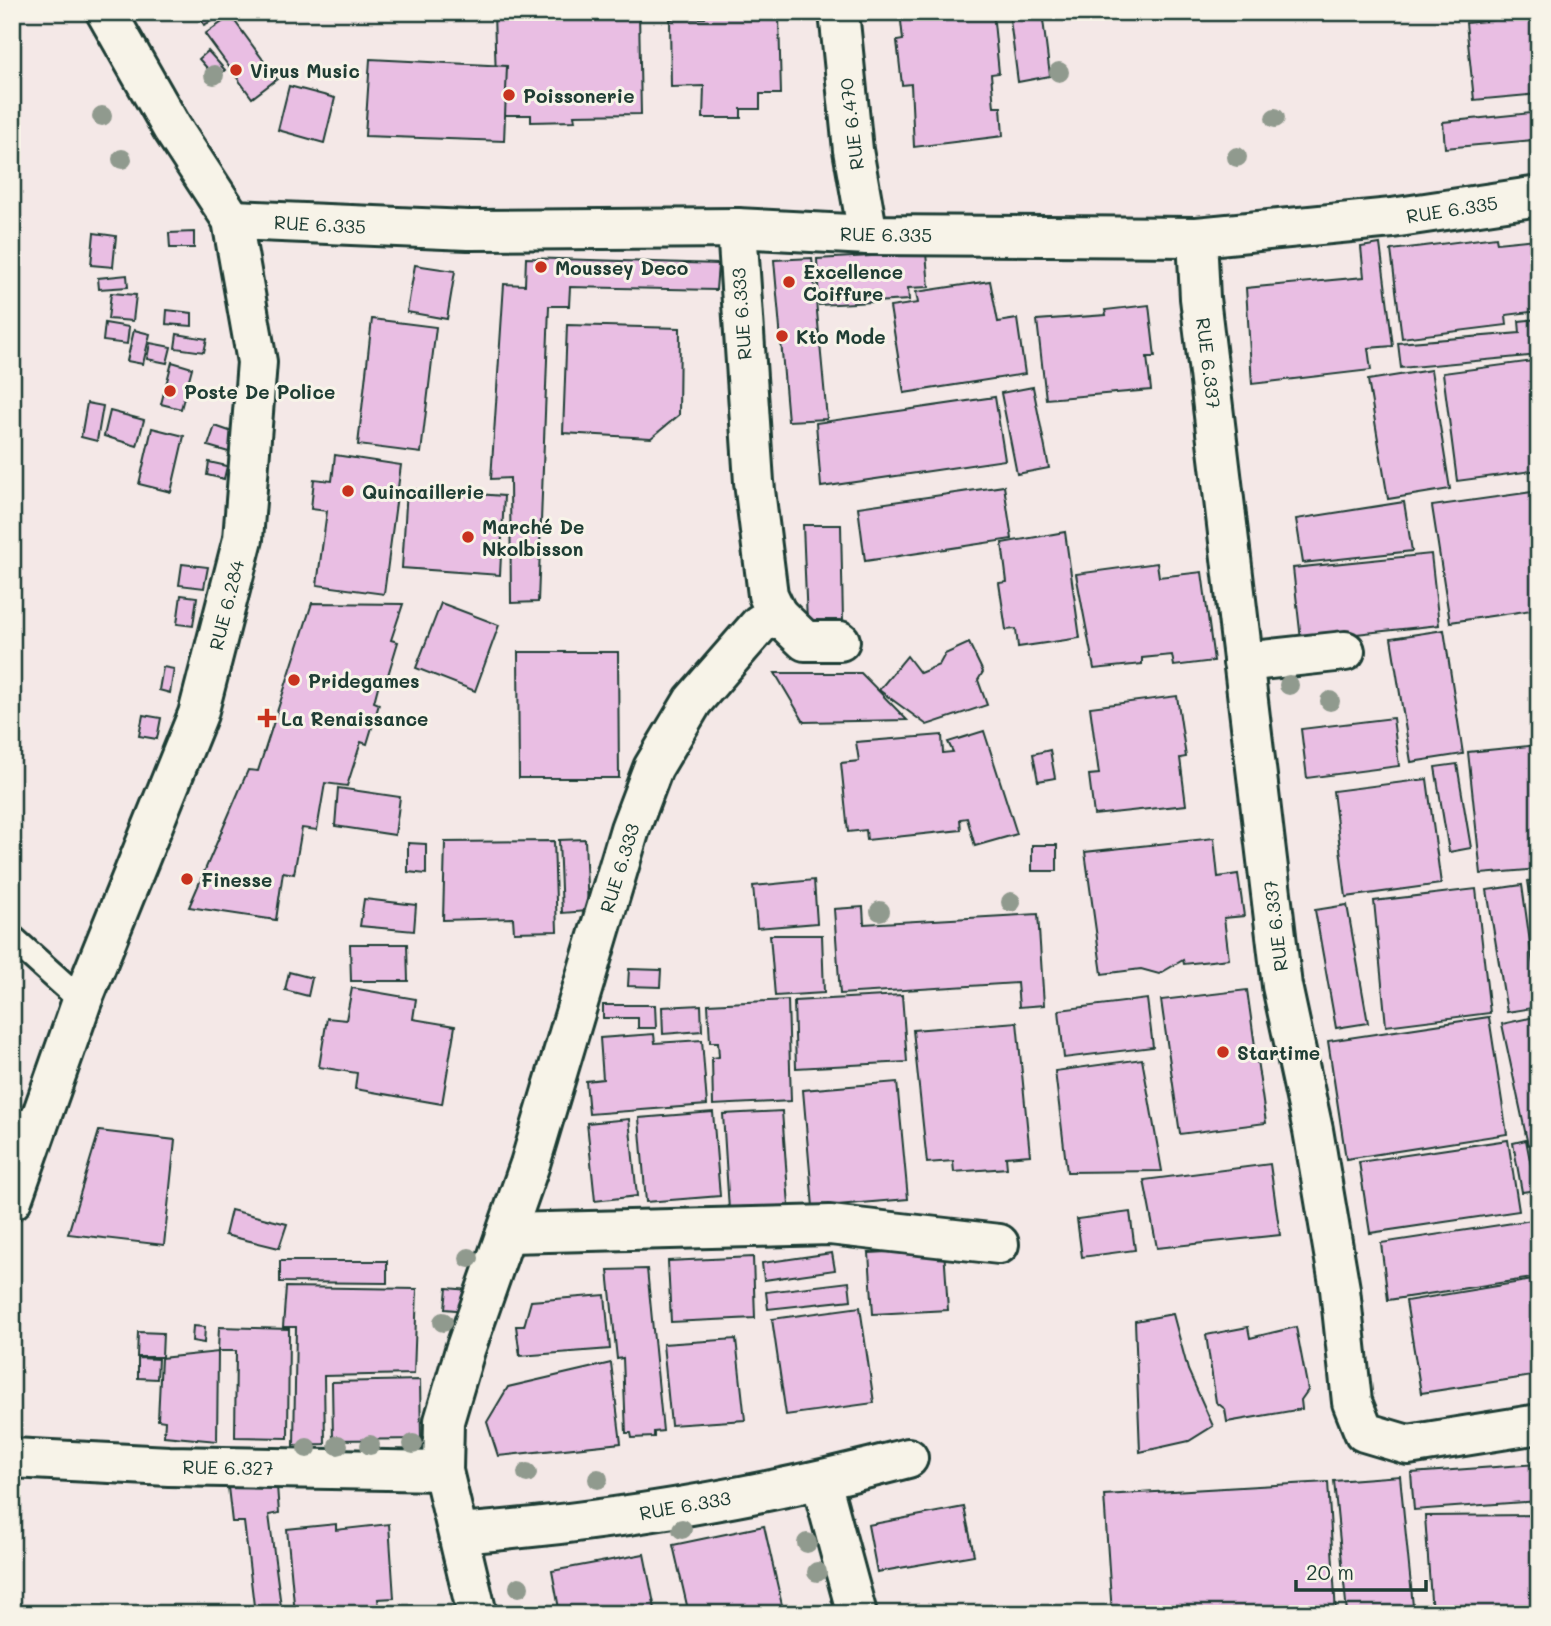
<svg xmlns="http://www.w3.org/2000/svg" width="1551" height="1626" font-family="Mali,sans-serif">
<rect width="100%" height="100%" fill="#f4e8e7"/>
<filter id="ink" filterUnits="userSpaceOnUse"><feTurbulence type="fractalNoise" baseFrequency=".0143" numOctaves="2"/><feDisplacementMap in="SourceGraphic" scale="14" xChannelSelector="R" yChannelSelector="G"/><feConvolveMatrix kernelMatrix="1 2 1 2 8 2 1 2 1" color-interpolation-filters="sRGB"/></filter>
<g filter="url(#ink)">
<g fill="#e9bee3" stroke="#1f3d34" stroke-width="2">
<polygon points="198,12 228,12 228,13 204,25"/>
<polygon points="494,12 639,12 641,114 574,115 575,121 531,122 531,115 497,115"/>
<polygon points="708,12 779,16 781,94 760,94 760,109 741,109 741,118 703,118 704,86 671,87 670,19 705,18"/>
<polygon points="900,12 993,12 999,73 991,74 994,107 1001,107 1003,136 914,147 911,84 902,85 897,41 903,40"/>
<polygon points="1009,12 1042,12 1050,76 1018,82"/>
<polygon points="1492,12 1539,12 1539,94 1474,100 1466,23 1493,20"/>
<polygon points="231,16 277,79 252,98 205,34"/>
<polygon points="208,51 225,70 216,78 199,59"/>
<polygon points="370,59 507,66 504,141 365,136"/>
<polygon points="289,86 335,98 324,143 278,130"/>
<polygon points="1531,113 1534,140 1445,148 1443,122"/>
<polygon points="194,232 194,248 170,248 169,233"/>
<polygon points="94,233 116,236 113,267 91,265"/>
<polygon points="1496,237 1497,243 1537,239 1539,311 1506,315 1507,325 1402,338 1391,250"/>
<polygon points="1380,244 1393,346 1368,348 1371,370 1252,384 1246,288 1364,277 1361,247"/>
<polygon points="926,253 929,287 908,288 909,300 819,305 817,259"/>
<polygon points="526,258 718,264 716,290 570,287 569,306 549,306 538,602 511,603 510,478 491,479 504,284 525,285"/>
<polygon points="812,258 827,419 788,421 774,260"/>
<polygon points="415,265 455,271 447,319 407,312"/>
<polygon points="127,275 128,287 99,289 98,278"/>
<polygon points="990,281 998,322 1017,319 1025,374 904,393 890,307 918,303 916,292"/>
<polygon points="111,293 136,295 133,321 108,319"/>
<polygon points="1149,305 1155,357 1147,357 1151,390 1046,399 1037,320 1106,315 1105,310"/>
<polygon points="167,310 192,313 192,326 166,324"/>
<polygon points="372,319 436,327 421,453 358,445"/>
<polygon points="1539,319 1539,355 1401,368 1398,343 1520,333 1519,321"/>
<polygon points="105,323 129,327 127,344 103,341"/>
<polygon points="567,325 680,328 679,415 651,438 563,433"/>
<polygon points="134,330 150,334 143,364 127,361"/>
<polygon points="177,334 207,339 204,352 175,348"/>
<polygon points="150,343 171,347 167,363 147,359"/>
<polygon points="1533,361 1539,405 1539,470 1457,481 1443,373"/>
<polygon points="172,362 192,368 181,409 161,404"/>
<polygon points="1431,370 1450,489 1388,499 1368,380"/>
<polygon points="1033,387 1049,468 1017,474 1001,393"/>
<polygon points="995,397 1005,460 821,487 816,423"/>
<polygon points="87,403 103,406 97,441 81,437"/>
<polygon points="110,411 144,420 137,446 104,436"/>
<polygon points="215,426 238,434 232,453 208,446"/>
<polygon points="152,428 184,436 171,492 139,484"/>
<polygon points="335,455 401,465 384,594 317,585 327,511 311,509 314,479 332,481"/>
<polygon points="209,462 227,466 224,479 207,475"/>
<polygon points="1004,486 1012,539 865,561 858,507"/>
<polygon points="407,489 504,496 500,575 402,568"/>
<polygon points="1539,491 1539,609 1450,622 1432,506"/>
<polygon points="1404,502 1412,551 1303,563 1296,519"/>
<polygon points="803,525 841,525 843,621 807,622"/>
<polygon points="1065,532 1080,638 1018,647 1016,629 1006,630 999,583 1007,582 1002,543"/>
<polygon points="1431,554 1439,625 1301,640 1293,568"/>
<polygon points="1157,563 1159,577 1202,572 1214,661 1174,666 1172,655 1142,658 1142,664 1094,669 1076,574"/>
<polygon points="182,564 208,567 204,588 179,585"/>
<polygon points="181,595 197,597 193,626 177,624"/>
<polygon points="312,603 403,604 391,640 398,642 385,685 379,683 374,702 379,704 367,744 361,742 347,786 325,783 317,830 302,828 294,874 283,872 276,920 189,907 248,770 258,771"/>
<polygon points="441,603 499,625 475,691 416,668"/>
<polygon points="1444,630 1463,754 1411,762 1391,638"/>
<polygon points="969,643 983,672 978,680 987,705 927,725 879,690 907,656 920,673 939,665 945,654"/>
<polygon points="518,652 618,652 619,778 519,778"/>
<polygon points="163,667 174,669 170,693 159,690"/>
<polygon points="775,673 861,673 907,720 804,722"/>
<polygon points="1177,696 1186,757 1180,758 1186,805 1094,815 1089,775 1099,774 1090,707"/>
<polygon points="143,715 161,718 157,739 139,736"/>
<polygon points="1393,718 1399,766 1307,778 1301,729"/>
<polygon points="984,731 1017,834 975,846 967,818 960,819 961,830 867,840 866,830 848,832 841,763 859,761 856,742 942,735 943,753 953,752 948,742"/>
<polygon points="1539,745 1539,869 1481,874 1468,752"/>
<polygon points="1050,750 1055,778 1038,781 1033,754"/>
<polygon points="1457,764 1471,848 1449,852 1435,767"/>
<polygon points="1427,779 1441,884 1346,897 1333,791"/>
<polygon points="338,788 400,797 395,835 335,826"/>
<polygon points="1214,838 1218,877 1238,874 1244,916 1224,918 1229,959 1184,964 1183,960 1159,974 1141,969 1102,974 1085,852"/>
<polygon points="585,839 588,911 562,913 559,840"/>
<polygon points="554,841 557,931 514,932 513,918 443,920 445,842"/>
<polygon points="408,843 426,844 426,874 408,872"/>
<rect x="1032" y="845" width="25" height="26"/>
<polygon points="1539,879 1539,948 1528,881"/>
<polygon points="814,880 817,923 757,928 753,886"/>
<polygon points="1522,885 1539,1007 1507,1012 1487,890"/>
<polygon points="1476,889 1490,1013 1386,1026 1374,901"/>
<polygon points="364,899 416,905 414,931 360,926"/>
<polygon points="1347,905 1368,1023 1336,1028 1315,910"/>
<polygon points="863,907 864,924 1038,914 1044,1005 1019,1007 1017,983 840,994 834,909"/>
<polygon points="770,935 822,935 824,993 775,996"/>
<polygon points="350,944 407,944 408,981 351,981"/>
<polygon points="629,969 661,970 660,987 628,986"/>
<polygon points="289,972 312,978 308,996 285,990"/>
<polygon points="352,988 416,999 413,1019 455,1026 442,1104 355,1089 357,1073 319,1067 327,1018 346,1020"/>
<polygon points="1247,990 1266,1123 1180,1134 1161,1000"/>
<polygon points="902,995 907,1062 796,1068 794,1001"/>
<polygon points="1147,999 1153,1047 1064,1058 1059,1010"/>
<polygon points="788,1000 791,1101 713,1105 712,1058 719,1057 718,1042 710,1042 708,1004"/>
<polygon points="603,1005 655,1005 656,1028 638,1028 638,1018 603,1018"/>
<polygon points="701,1005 702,1031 663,1034 662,1007"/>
<polygon points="1539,1016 1539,1142 1528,1145 1502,1024"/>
<polygon points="1489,1017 1507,1134 1346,1159 1328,1041"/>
<polygon points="1017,1022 1030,1155 1006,1157 1007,1168 954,1172 953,1161 927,1163 913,1030"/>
<polygon points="654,1034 655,1043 702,1040 707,1105 589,1114 586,1081 603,1079 600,1038"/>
<polygon points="1142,1059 1162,1171 1067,1172 1055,1071"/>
<polygon points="897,1082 908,1199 813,1207 803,1090"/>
<polygon points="782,1111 789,1206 729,1210 723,1114"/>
<polygon points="713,1112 720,1196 646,1202 639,1118"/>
<polygon points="629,1119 637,1196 595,1201 587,1123"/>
<polygon points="99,1131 175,1140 164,1245 68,1234"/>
<polygon points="1508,1140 1519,1211 1370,1233 1359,1162"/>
<polygon points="1526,1140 1536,1190 1522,1192 1513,1143"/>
<polygon points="1270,1164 1280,1235 1157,1248 1144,1180"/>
<polygon points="231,1210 287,1224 279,1248 225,1235"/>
<polygon points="1130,1212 1135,1250 1082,1257 1077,1219"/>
<polygon points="1539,1219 1539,1277 1388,1300 1381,1243"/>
<polygon points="944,1249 948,1310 873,1314 869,1253"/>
<polygon points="832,1253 835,1270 764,1280 762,1263"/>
<polygon points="753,1257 755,1318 671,1322 668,1261"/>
<polygon points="280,1261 387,1261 387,1283 280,1282"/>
<polygon points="647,1269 663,1431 654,1432 654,1437 632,1438 631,1433 626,1433 623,1358 617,1359 608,1270"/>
<polygon points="1539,1279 1539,1375 1421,1393 1406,1301"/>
<polygon points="849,1282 851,1300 768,1309 766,1292"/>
<polygon points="286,1287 417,1289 414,1374 324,1376 325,1444 294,1445 296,1327 283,1327"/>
<polygon points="447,1288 480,1291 478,1312 445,1309"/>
<polygon points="605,1295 610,1349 520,1356 516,1326 524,1326 531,1301"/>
<polygon points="860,1307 874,1403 786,1415 772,1319"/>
<polygon points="1173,1314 1188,1370 1213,1426 1189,1441 1140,1452 1135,1321"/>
<polygon points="193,1326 205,1327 204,1343 192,1341"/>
<polygon points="219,1327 289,1329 288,1438 235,1437 236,1351 218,1351"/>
<polygon points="1248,1327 1250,1338 1296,1327 1308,1390 1301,1400 1302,1409 1227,1422 1225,1409 1216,1402 1206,1335"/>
<polygon points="138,1332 163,1333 162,1357 137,1357"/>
<polygon points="736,1339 745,1420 671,1425 663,1344"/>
<polygon points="218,1352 217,1441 164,1436 165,1421 158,1420 161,1358"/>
<polygon points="138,1358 158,1359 157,1379 138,1378"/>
<polygon points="611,1363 621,1443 498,1456 487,1422 508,1387"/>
<polygon points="420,1380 421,1439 333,1440 332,1382"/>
<polygon points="1539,1464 1539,1501 1414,1510 1411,1473"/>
<polygon points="1400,1476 1413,1606 1347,1613 1334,1481"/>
<polygon points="1328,1482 1336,1614 1112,1614 1104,1495"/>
<polygon points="277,1486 279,1513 269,1515 282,1614 255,1614 244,1522 232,1522 228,1487"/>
<polygon points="964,1507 974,1555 877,1572 868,1525"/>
<polygon points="1539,1515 1539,1614 1432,1614 1425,1516"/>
<polygon points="336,1524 336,1530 389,1524 394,1598 378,1599 380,1614 295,1614 287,1529"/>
<polygon points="764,1526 784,1614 689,1614 673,1545"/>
<polygon points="644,1554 656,1614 560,1614 552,1571"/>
</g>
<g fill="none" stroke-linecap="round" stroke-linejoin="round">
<g stroke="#1f3d34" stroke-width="30">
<g id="lane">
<polyline points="12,938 82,1001"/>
<polyline points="12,1122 40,1122"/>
</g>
</g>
<g stroke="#1f3d34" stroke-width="44">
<g id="street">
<polyline points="839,12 853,150 868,235"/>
<polyline points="1197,237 1200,298 1282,986 1313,1130 1340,1289 1352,1402 1364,1432 1408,1445 1539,1424"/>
<polyline points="777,614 805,641 840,641"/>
<polyline points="1243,662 1345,651"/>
<polyline points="508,1233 830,1225 999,1244"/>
<polyline points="12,1458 169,1466 443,1471"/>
<polyline points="821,1481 857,1614"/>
<path d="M 459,1534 C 610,1522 761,1497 908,1458"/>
<polyline points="477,1614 443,1471 444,1421 465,1350 530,1164 630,829 653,768 693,701 760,624 777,614 768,595 754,482 737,228"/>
</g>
</g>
<g stroke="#1f3d34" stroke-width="44">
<g id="secondary">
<polyline points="232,220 468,230 737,228 868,235 1197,237 1392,218 1539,196"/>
<polyline points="12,1200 82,1001 198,714 243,539 257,362 232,220 172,128 106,12"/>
</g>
</g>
<use href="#lane" stroke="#f7f3e8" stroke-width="24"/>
<use href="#street" stroke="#f7f3e8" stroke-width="38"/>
<use href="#secondary" stroke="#f7f3e8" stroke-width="38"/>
</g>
<g fill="#909a8e">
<circle cx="1059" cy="72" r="10"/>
<circle cx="214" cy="75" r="10"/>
<circle cx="102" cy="116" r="10"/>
<circle cx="1275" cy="118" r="10"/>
<circle cx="1237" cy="157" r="10"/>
<circle cx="122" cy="159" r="10"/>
<circle cx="1289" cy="685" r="10"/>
<circle cx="1330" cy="701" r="10"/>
<circle cx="1011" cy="902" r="10"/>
<circle cx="880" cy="911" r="10"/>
<circle cx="469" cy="1258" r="10"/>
<circle cx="443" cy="1322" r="10"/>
<circle cx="413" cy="1444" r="10"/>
<circle cx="338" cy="1445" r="10"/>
<circle cx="370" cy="1445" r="10"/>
<circle cx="307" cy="1448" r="10"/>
<circle cx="527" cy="1473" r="10"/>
<circle cx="598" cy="1479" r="10"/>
<circle cx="682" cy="1529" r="10"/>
<circle cx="807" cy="1543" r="10"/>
<circle cx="817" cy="1572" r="10"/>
<circle cx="519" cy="1587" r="10"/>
</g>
</g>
<g fill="#c8321e" stroke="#f7f3e8" stroke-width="2.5">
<circle cx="236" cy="70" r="7"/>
<circle cx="509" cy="95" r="7"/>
<circle cx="541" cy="267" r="7"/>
<circle cx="789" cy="282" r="7"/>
<circle cx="782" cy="336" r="7"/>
<circle cx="170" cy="391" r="7"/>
<circle cx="348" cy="491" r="7"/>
<circle cx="468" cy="537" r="7"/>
<circle cx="294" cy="680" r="7"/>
<path d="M263.5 707.5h7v7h7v7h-7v7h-7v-7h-7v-7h7z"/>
<circle cx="187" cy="879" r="7"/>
<circle cx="1223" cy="1052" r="7"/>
</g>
<g text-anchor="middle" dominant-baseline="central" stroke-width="6" stroke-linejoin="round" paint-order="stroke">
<g font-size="19" font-weight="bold" fill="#1f3d34" stroke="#f7f3e8" text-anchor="start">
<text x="250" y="70">Virus Music</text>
<text x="523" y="95">Poissonerie</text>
<text x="555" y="267">Moussey Deco</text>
<text x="803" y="271">Excellence<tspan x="803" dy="22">Coiffure</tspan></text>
<text x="796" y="336">Kto Mode</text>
<text x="184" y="391">Poste De Police</text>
<text x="362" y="491">Quincaillerie</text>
<text x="482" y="526">Marché De<tspan x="482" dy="22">Nkolbisson</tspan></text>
<text x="308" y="680">Pridegames</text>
<text x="281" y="718">La Renaissance</text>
<text x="201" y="879">Finesse</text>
<text x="1237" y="1052">Startime</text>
</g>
<g font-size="19" fill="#1f3d34" stroke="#f7f3e8">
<text transform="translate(851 124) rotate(-97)">RUE 6.470</text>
<text transform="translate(1452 209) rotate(-9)">RUE 6.335</text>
<text transform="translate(320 224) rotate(3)">RUE 6.335</text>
<text transform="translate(886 234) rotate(1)">RUE 6.335</text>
<text transform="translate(741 314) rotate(-94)">RUE 6.333</text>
<text transform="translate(1209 363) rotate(83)">RUE 6.337</text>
<text transform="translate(226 605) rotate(-76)">RUE 6.284</text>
<text transform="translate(619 868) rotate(-73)">RUE 6.333</text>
<text transform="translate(1275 926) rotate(-97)">RUE 6.337</text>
<text transform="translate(228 1467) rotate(1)">RUE 6.327</text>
<text transform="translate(685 1505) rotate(-10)">RUE 6.333</text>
</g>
</g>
<rect width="1551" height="1626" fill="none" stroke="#f7f3e8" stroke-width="42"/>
<rect x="21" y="21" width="1509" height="1584" fill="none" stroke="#1f3d34" stroke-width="2.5" filter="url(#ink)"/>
<path d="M1296 1580v10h130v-10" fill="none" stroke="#1f3d34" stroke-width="3.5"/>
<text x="1306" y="1580" font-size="21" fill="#1f3d34" stroke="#f7f3e8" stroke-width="5" paint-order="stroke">20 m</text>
</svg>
